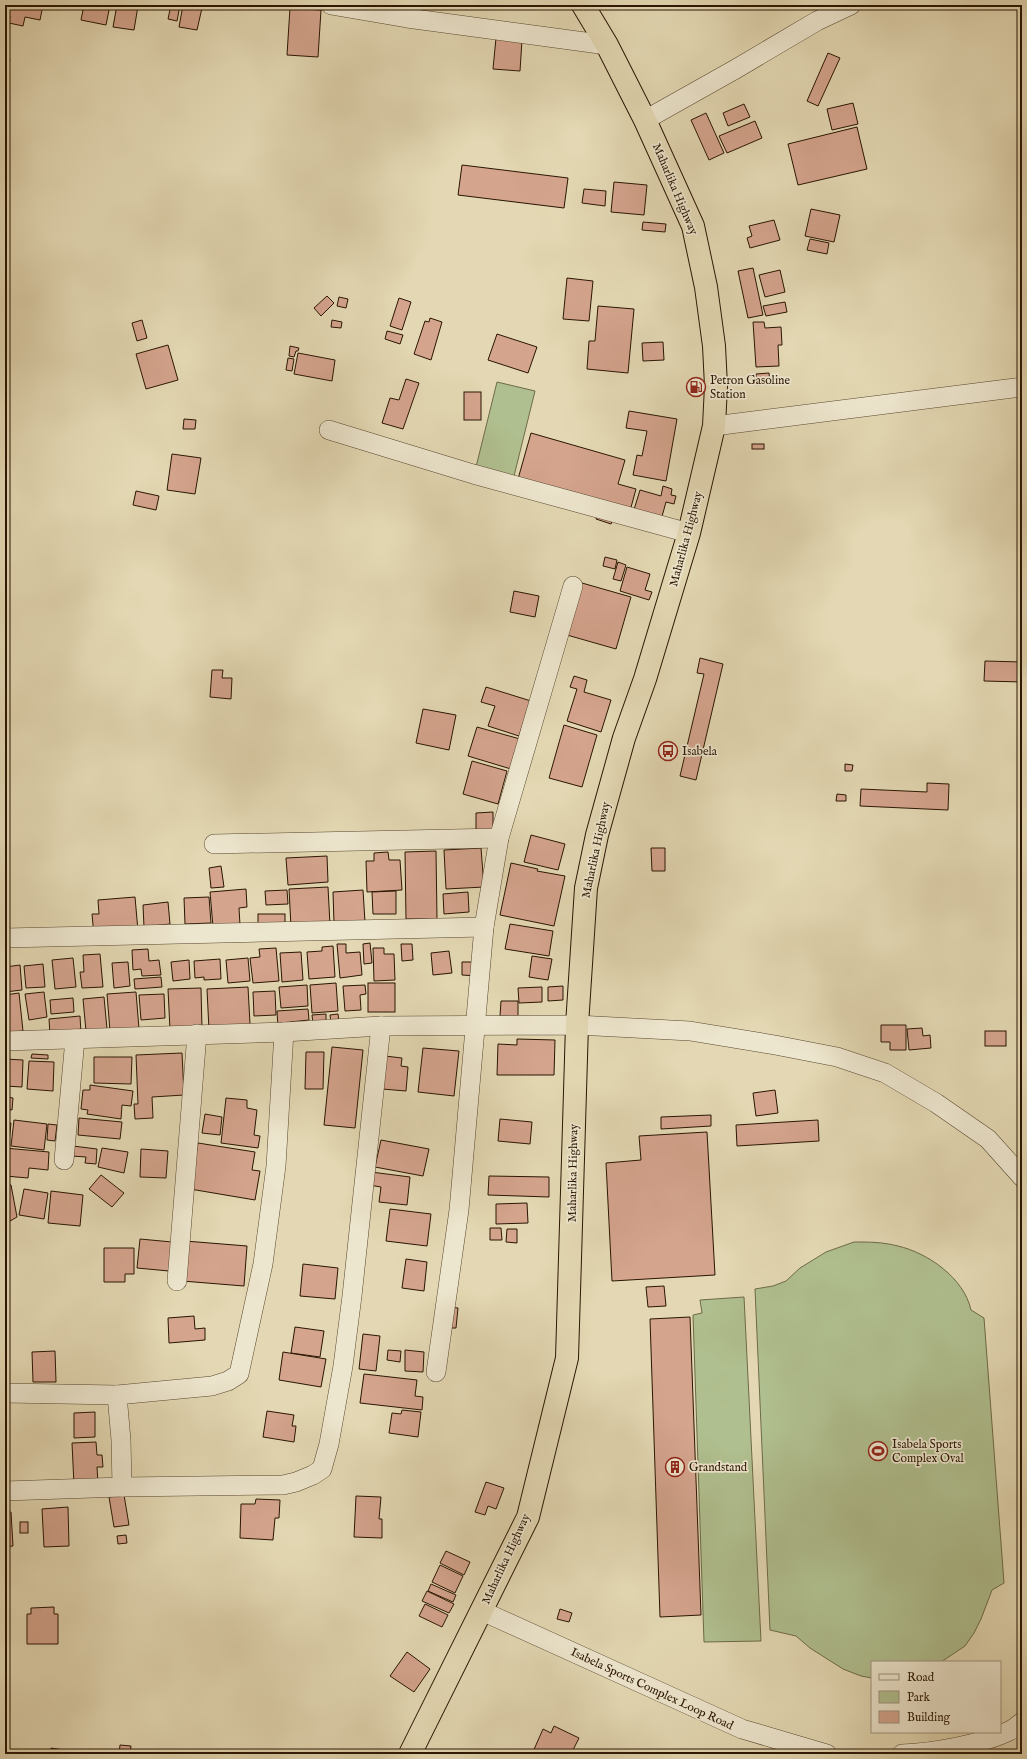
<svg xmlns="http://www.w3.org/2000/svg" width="1027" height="1759" font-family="'IM FELL English',serif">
<rect width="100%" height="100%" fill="#e3d8b3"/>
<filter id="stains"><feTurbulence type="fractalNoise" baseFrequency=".005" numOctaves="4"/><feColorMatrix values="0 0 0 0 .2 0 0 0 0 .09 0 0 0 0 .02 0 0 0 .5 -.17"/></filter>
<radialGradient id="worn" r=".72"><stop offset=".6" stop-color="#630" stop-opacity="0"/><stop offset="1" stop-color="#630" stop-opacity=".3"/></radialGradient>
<g fill="#b0bf8f" stroke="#6d6a48">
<polygon points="497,382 535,391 514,476 476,467"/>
<path d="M 854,1242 C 869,1242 883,1242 898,1246 C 928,1253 964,1278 971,1310 L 984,1318 L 1004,1583 L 992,1590 L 981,1619 L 974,1633 L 965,1646 L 941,1662 L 872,1662 L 872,1678 L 861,1676 L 843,1669 L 810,1648 L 796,1636 L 770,1630 L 755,1289 L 773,1286 L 786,1281 L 800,1268 L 826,1252 Z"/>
<polygon points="744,1297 761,1641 704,1642 693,1315 702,1313 700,1300"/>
</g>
<g fill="#d4a48d" stroke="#2a1502">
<polygon points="5,5 43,5 40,20 25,17 23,26 9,23 10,16 5,15"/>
<polygon points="84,5 110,5 106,25 81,20"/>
<polygon points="117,5 138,6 134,30 113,27"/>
<polygon points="171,5 180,5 177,21 168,19"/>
<polygon points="183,5 202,8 197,30 179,27"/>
<polygon points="290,8 321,10 318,57 287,55"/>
<polygon points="496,38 522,40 520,71 493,69"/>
<polygon points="828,53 840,58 818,106 807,101"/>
<polygon points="5,57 10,59 7,70 5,70"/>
<polygon points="853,103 858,124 832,130 827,109"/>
<polygon points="744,104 750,117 728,126 723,113"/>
<polygon points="706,113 724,153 709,160 691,120"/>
<polygon points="755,121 762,138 727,153 719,136"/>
<polygon points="857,127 867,169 798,185 788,144"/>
<polygon points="462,165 568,178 564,208 458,195"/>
<polygon points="614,182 647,185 644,215 611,212"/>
<polygon points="584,189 606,191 605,206 582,203"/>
<polygon points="811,209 840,215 834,242 805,236"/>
<polygon points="774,220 780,240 750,248 747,238 752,236 749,226"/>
<polygon points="643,222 666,224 665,232 642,230"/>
<polygon points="810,239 829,243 827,254 807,250"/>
<polygon points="753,268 763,315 748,318 738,271"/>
<polygon points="780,270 785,292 765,297 759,275"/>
<polygon points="567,278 593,281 589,321 563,319"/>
<polygon points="327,296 334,303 321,316 314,308"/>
<polygon points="339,297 348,299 346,308 337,306"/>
<polygon points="399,298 411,302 402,330 390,326"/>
<polygon points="785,302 787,312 766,316 763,306"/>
<polygon points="598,306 634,309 628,373 587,369 589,341 595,341"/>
<polygon points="430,318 442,322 431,360 414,354 425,321 429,322"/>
<polygon points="142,320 147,338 137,341 132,323"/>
<polygon points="332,320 342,322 341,328 331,327"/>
<polygon points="753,322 764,322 765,328 781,327 782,345 778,345 779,366 756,367"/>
<polygon points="387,331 403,335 400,344 385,339"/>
<polygon points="497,334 537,347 528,373 488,360"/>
<polygon points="663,342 664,360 643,361 642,343"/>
<polygon points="168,345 178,380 146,389 136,354"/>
<polygon points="290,346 299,348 298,351 296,351 294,357 289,356"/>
<polygon points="298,353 335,360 332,381 294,374"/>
<polygon points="288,358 294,359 292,371 286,370"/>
<polygon points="769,373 770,384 756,385 756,374"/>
<polygon points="406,379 419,383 403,429 382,423 390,398 399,400"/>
<rect x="464" y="392" width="17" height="28"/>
<polygon points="629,411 677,419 666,481 633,475 637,455 642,456 647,431 626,428"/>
<polygon points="184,419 196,420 195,429 183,429"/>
<polygon points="531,433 625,460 618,484 636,489 630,511 518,479"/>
<rect x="752" y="444" width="12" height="5"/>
<polygon points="172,454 201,458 195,494 167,490"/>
<polygon points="663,486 672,489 671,495 676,496 674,504 666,502 661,520 633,513 640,490 661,496"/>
<polygon points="136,491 159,496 156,510 133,505"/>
<polygon points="598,512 613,518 611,524 596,519"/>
<polygon points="605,557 617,560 615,569 603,566"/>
<polygon points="618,562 626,565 621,581 613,579"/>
<polygon points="627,567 650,574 645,590 652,592 649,600 620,591"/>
<polygon points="582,583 631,597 616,649 567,635"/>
<polygon points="514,591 539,596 535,617 510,612"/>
<polygon points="700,658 723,664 696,780 680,776 704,674 697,673"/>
<polygon points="985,661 1022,662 1022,682 984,681"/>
<polygon points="212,670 223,670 222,678 232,678 231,699 210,697"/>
<polygon points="574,676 587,680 584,692 611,700 601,732 567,721 577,689 570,687"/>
<polygon points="486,687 531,701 519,736 488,726 495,706 481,702"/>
<polygon points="423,709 456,715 449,750 416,743"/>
<polygon points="564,725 597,735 582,787 549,778"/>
<polygon points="477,727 520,739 511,769 468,756"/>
<polygon points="472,761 507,771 498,804 463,794"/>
<polygon points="845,764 853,765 852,771 845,771"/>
<polygon points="927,783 949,784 948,810 860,806 861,789 927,792"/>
<polygon points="837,794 846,795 846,801 836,801"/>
<polygon points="493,812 493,829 476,830 476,813"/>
<polygon points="531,835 565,844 558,870 524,862"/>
<polygon points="481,848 484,887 446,889 444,850"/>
<polygon points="651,848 665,848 665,871 652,871"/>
<polygon points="436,851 437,919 406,919 405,852"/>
<polygon points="388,852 389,860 400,860 402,890 367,892 366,861 374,861 374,853"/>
<polygon points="327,856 328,882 288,885 286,858"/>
<polygon points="511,863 538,869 537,871 565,876 554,926 500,915"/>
<polygon points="221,866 224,887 211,888 209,868"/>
<polygon points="328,887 330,925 291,927 289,889"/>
<polygon points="246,889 247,907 239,908 240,925 213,927 210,892"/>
<polygon points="287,890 288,904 266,905 265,891"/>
<polygon points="363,890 365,922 334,923 333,892"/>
<polygon points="396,891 396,914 373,914 372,892"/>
<polygon points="468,892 469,912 444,914 443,894"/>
<polygon points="135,897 138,931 94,936 92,914 99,914 98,900"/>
<polygon points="209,897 211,923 185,924 184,898"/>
<polygon points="1021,897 1022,897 1022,931 1020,931"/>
<polygon points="168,902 170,924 144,927 143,905"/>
<rect x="258" y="914" width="27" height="10"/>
<polygon points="510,924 553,931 549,956 505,949"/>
<polygon points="370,943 372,963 364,964 363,944"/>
<polygon points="337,944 346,944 346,953 360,952 362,975 340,978"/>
<polygon points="401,944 412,944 413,960 402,961"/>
<polygon points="333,946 335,977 309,979 307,952 322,951 322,947"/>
<polygon points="276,948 279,981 253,983 250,958 260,957 259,949"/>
<polygon points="373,948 384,948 384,954 394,954 395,980 374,981"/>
<polygon points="148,949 149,961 159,960 161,975 142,976 141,969 133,970 132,950"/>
<polygon points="449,951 452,973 433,975 431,953"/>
<polygon points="301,952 303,980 282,982 280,953"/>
<polygon points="100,954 103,987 82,988 80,972 84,972 83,955"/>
<polygon points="532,956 552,959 548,980 529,977"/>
<polygon points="73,958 76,987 55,989 52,960"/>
<polygon points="248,958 250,981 228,983 226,960"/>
<polygon points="220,959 221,979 204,980 204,977 195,978 194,961"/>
<polygon points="189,960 190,979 173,981 171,962"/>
<polygon points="128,962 130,986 114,988 112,963"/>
<polygon points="462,962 477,962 477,976 462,975"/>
<polygon points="43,964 45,987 26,988 24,966"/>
<polygon points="20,965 22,990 5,992 5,967"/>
<polygon points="161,977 162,987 135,989 134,979"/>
<polygon points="336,983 338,1011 312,1013 310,985"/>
<rect x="368" y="983" width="27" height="29"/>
<polygon points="307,985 308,1006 281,1008 279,987"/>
<polygon points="365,985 366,994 360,995 361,1010 345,1011 343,986"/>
<polygon points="563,986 563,1000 548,1001 548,987"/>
<polygon points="248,987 250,1024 209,1030 207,989"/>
<polygon points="542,987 542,1002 519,1003 518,988"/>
<polygon points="201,988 202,1029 170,1030 168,989"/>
<polygon points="275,991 276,1015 254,1016 253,992"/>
<polygon points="44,992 47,1017 29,1020 25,994"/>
<polygon points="136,992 139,1029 110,1031 107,994"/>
<polygon points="19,993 23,1031 5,1033 5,995"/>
<polygon points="164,994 165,1018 141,1020 139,995"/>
<polygon points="104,997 107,1029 86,1031 83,999"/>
<polygon points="73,998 74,1012 51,1014 50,1000"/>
<polygon points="501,1001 518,1001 518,1016 500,1016"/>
<polygon points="308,1009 309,1020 290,1022 290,1027 278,1028 277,1011"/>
<polygon points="326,1014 326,1023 313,1024 312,1015"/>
<polygon points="338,1014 339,1022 331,1023 330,1015"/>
<polygon points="80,1016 81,1033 50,1035 49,1019"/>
<polygon points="881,1025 906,1025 906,1050 890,1050 890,1042 881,1042"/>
<polygon points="922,1028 923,1036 930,1035 931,1048 909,1050 907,1029"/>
<rect x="985" y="1031" width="21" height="15"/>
<polygon points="517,1039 555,1040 554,1075 497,1075 498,1044 517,1045"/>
<polygon points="332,1047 363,1050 355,1128 324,1125"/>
<polygon points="423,1048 459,1051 454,1096 418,1092"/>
<polygon points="306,1052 324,1052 323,1089 305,1089"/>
<polygon points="182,1053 184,1095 152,1097 153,1118 135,1119 134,1104 138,1104 136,1055"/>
<polygon points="32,1054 48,1055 48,1059 31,1058"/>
<polygon points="385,1056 402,1058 401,1066 408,1067 406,1091 382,1089"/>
<polygon points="94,1057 132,1057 131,1084 94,1083"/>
<polygon points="5,1059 23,1060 22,1087 5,1086"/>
<polygon points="29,1061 54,1062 53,1091 27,1089"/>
<polygon points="90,1085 133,1091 131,1106 122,1105 121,1119 87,1114 88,1110 81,1109 83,1090 90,1090"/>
<polygon points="775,1090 778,1113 756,1116 753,1093"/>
<polygon points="5,1094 7,1094 6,1097 13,1098 12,1110 5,1109"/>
<polygon points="226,1098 247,1100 247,1108 257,1110 254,1135 260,1136 258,1148 221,1143"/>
<polygon points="205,1114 222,1117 220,1135 202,1133"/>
<polygon points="711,1115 711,1126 661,1129 661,1117"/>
<polygon points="79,1118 122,1122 120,1139 78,1135"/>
<polygon points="500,1119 532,1122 530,1144 498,1141"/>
<polygon points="14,1120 47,1124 44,1150 11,1146"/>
<polygon points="818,1120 819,1141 737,1146 736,1125"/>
<polygon points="5,1123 11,1123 9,1142 5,1142"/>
<polygon points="48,1124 57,1125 55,1141 47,1140"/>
<polygon points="707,1132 715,1275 612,1281 606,1163 641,1160 639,1136"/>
<polygon points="381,1140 429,1149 423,1176 375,1167"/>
<polygon points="198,1143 255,1152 252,1170 260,1171 255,1200 190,1189"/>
<polygon points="73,1146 97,1149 96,1164 85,1163 86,1157 72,1156"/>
<polygon points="5,1148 49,1152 48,1170 29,1168 28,1178 5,1176"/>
<polygon points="102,1148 128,1152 124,1173 98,1167"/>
<polygon points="141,1149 168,1151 166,1178 140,1177"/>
<polygon points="371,1172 410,1177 407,1205 379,1202 381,1187 369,1185"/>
<polygon points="101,1175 124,1193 112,1207 89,1189"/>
<polygon points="489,1176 549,1177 549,1197 488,1195"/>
<polygon points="5,1184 11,1185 17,1217 5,1224"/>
<polygon points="24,1189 48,1193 44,1219 19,1215"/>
<polygon points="51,1191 83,1195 80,1226 48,1223"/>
<polygon points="527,1203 528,1223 496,1224 496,1204"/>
<polygon points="390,1209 431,1214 427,1246 386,1241"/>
<polygon points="490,1228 501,1228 502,1240 490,1240"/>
<polygon points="507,1229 517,1229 517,1243 506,1242"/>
<polygon points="140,1239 172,1242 169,1271 137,1268"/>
<polygon points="185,1241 247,1246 244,1286 182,1281"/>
<polygon points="104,1248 134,1248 134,1274 125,1274 125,1282 104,1282"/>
<polygon points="406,1259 427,1262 424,1291 402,1288"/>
<polygon points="303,1264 338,1268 335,1299 300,1296"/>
<polygon points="664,1286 666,1306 648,1307 646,1287"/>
<polygon points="447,1307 458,1308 456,1328 445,1328"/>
<polygon points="194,1316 195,1329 205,1328 205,1340 169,1343 168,1318"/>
<polygon points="690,1317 701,1615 660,1617 650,1319"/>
<polygon points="295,1327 324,1331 320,1357 291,1353"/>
<polygon points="363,1334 380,1336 376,1371 359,1369"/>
<polygon points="388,1350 401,1351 400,1362 387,1360"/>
<polygon points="405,1350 424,1352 423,1372 405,1371"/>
<polygon points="55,1351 56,1382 33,1382 32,1352"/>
<polygon points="283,1352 326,1359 321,1387 279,1380"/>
<polygon points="364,1374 417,1380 415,1396 423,1397 422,1410 360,1403"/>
<polygon points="402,1410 421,1412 418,1437 389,1433 392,1413 401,1414"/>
<polygon points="267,1411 294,1415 292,1426 296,1426 294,1442 263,1437"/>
<polygon points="95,1412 95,1437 74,1438 74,1413"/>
<polygon points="96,1442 97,1455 102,1455 103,1467 97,1467 98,1484 74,1485 72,1443"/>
<polygon points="486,1482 504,1488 496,1509 488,1506 485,1515 475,1512"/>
<polygon points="124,1495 129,1525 114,1527 109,1497"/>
<polygon points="356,1496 381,1497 379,1519 382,1519 382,1538 354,1537"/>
<polygon points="256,1499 280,1500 279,1518 275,1518 273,1540 240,1538 241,1504 255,1504"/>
<polygon points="68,1507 69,1546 44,1547 42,1509"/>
<polygon points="11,1512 13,1546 5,1547 5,1513"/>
<rect x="20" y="1522" width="8" height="11"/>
<polygon points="126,1535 127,1543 118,1544 117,1536"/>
<polygon points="446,1551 470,1562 464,1575 440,1563"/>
<polygon points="440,1565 463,1576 455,1593 432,1582"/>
<polygon points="431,1584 456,1595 453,1602 428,1591"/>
<polygon points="427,1591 454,1604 449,1613 422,1601"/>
<polygon points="425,1604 448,1615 442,1627 419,1616"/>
<polygon points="54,1607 54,1614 58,1614 58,1644 27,1644 27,1614 31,1614 31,1608"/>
<polygon points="560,1609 572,1613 569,1622 557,1619"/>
<polygon points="407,1652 430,1669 414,1692 390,1676"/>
<polygon points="554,1726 579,1738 571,1754 532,1754 543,1729 551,1733"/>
<polygon points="120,1745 131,1746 130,1754 119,1754"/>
<polygon points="51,1748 83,1753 83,1754 50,1754"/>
<polygon points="578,1750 586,1754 576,1754"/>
</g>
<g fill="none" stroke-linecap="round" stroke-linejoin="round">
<g stroke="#58462e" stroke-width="20">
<g id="minor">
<polyline points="331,5 407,18 607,45"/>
<polyline points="645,120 734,70 817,21 851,5"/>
<polyline points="714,426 1022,387"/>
<polyline points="329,430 473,474 689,533"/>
<polyline points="214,844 499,838"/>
<polyline points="5,938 484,927"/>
<polyline points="5,1041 284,1032 381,1026 577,1025 690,1031 775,1045 837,1057 885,1073 936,1103 988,1139 1022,1177"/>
<polyline points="64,1160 75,1039"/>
<polyline points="177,1281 197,1034"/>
<polyline points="436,1372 459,1210 484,927 499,838 573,586"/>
<polyline points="5,1393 117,1395"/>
<polyline points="122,1487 283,1485 296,1482 313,1475 322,1469 329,1444 343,1366 352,1296 381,1026"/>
<polyline points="5,1491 122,1487 121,1440 117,1395 212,1386 228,1381 239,1374 263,1264 276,1166 284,1032"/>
<polyline points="482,1611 742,1729 827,1754"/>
<path d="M 902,1754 C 932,1753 983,1744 1009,1731 C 1014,1729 1018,1725 1022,1722"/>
</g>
</g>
<g stroke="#2a1502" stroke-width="24">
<polyline id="highway" points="410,1754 528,1517 567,1358 577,1025 586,888 597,835 624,738 645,679 689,533 714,426 716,386 714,346 706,287 693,226 645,120 607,45 583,5"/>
</g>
<use href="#minor" stroke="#ede6ce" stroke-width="19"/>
<use href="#highway" stroke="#e3d8b3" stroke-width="22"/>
</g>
<defs>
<g id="fuel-ring" transform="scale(1)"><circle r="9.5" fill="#ede6ce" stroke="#8f2418" stroke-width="1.5"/><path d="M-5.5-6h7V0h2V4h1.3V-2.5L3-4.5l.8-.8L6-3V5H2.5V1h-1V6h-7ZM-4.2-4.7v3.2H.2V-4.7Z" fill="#8f2418"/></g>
<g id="bus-ring" transform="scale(1)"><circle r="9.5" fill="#ede6ce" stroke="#8f2418" stroke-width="1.5"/><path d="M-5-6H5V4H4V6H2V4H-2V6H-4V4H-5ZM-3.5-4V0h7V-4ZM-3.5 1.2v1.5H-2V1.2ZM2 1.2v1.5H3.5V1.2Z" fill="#8f2418"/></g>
<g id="stadium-ring" transform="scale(1)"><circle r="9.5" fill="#ede6ce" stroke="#8f2418" stroke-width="1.5"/><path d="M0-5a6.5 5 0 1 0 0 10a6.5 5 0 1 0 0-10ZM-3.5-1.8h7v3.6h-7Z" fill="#8f2418"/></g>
<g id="building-ring" transform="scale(1)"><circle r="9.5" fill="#ede6ce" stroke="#8f2418" stroke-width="1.5"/><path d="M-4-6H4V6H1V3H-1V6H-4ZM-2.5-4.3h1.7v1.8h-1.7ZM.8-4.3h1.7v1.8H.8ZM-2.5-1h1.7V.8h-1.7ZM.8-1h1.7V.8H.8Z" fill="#8f2418"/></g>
</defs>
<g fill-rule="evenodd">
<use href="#fuel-ring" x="696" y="387"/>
<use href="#bus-ring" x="668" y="751"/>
<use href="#stadium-ring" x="878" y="1451"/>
<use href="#building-ring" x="675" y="1467"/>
</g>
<g text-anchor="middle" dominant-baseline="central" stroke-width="3.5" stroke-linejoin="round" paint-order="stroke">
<g font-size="12" fill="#2a1502" stroke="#ede6ce">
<text transform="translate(675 189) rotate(67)">Maharlika Highway</text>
<text transform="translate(686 539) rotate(-75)">Maharlika Highway</text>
<text transform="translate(596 850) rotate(-78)">Maharlika Highway</text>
<text transform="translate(573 1173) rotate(-89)">Maharlika Highway</text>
<text transform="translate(506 1559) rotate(-65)">Maharlika Highway</text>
<text transform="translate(652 1689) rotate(25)">Isabela Sports Complex Loop Road</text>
</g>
<g font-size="12" fill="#2a1502" stroke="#ede6ce" text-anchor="start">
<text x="710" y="380">Petron Gasoline<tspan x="710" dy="14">Station</tspan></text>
<text x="682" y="751">Isabela</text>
<text x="892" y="1444">Isabela Sports<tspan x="892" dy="14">Complex Oval</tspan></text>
<text x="689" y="1467">Grandstand</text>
</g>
</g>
<rect width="1027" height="1759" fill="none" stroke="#e3d8b3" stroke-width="20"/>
<rect x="6" y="6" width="1015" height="1747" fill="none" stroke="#2a1502" stroke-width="2"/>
<rect x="10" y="10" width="1007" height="1739" fill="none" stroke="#2a1502"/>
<rect x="871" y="1661" width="130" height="72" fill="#ede6ce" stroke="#9f927c"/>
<rect x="879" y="1674" width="20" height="6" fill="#ede6ce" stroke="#9f927c"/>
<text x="907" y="1681" font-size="12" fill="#2a1502">Road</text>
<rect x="879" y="1691" width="20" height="12" fill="#b0bf8f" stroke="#9f927c"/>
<text x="907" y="1701" font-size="12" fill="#2a1502">Park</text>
<rect x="879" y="1711" width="20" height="12" fill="#d4a48d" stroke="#9f927c"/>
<text x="907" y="1721" font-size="12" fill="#2a1502">Building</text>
<rect width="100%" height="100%" filter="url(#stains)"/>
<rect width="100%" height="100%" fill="url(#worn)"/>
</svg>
